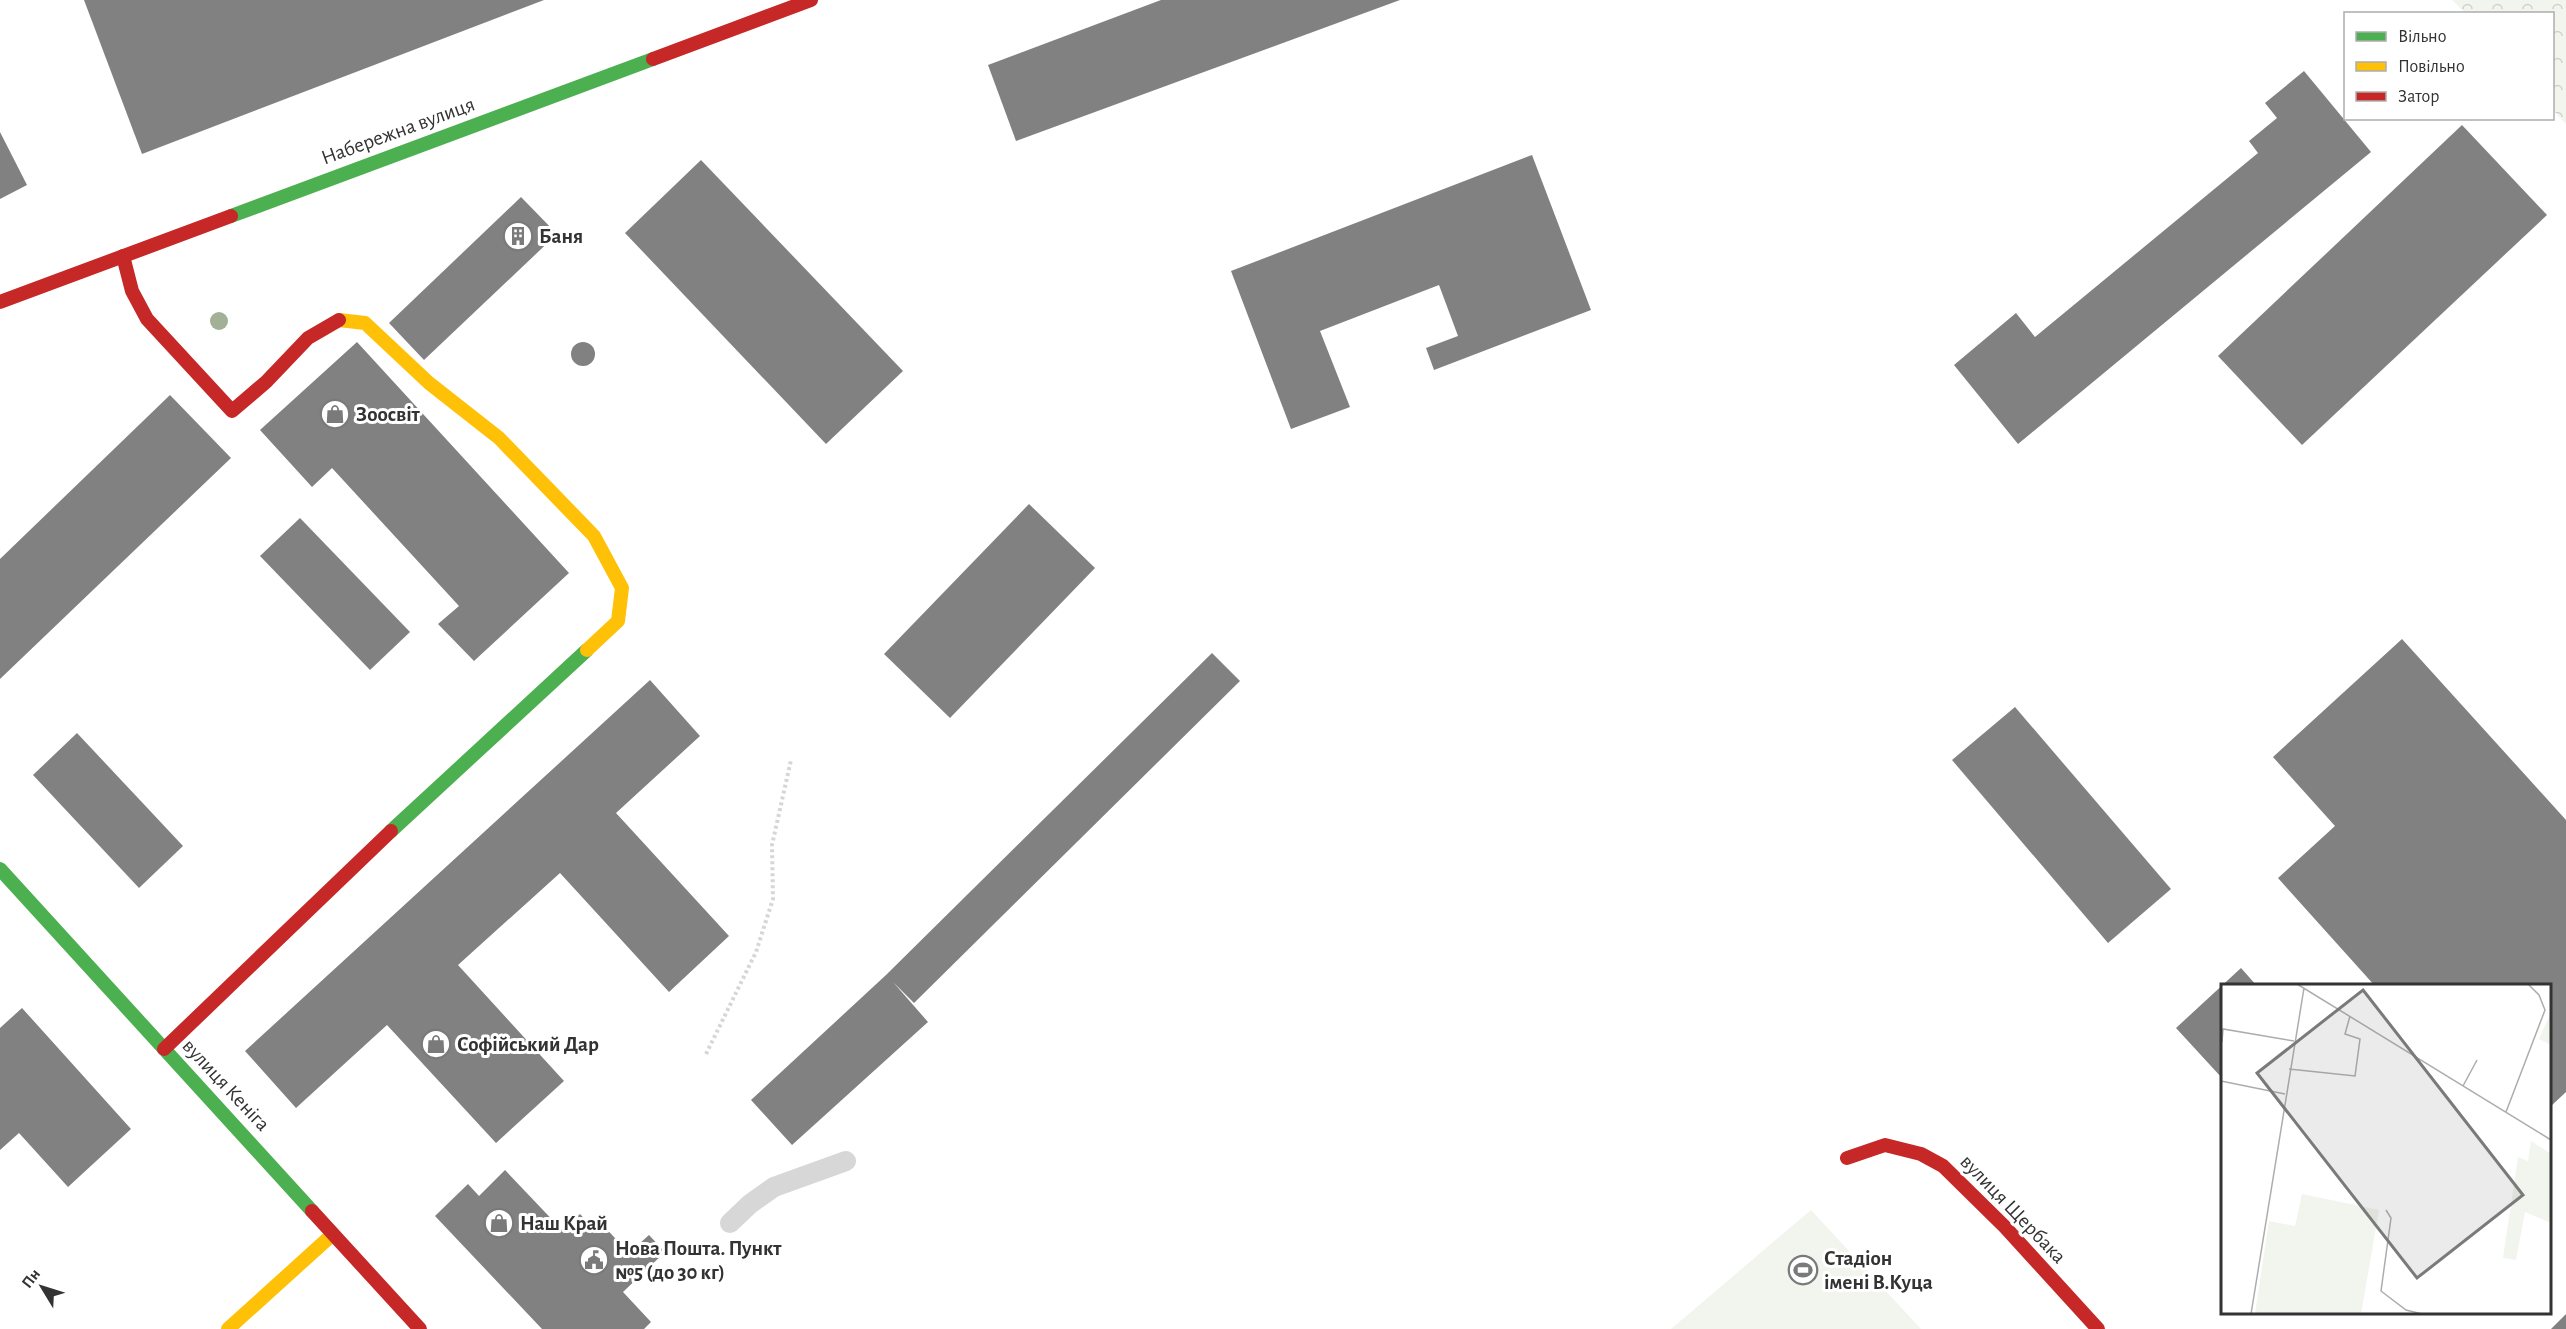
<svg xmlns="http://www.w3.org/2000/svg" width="2566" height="1329" font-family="'Alegreya Sans',sans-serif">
<defs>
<pattern id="forest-crowns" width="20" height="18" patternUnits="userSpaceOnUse" patternTransform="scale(1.5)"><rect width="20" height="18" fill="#f1f5ed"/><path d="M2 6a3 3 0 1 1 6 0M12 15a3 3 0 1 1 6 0" fill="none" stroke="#cfd2cc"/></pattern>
</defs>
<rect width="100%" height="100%" fill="#fff"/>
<polygon fill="url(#forest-crowns)" points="2452,0 2566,0 2566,124 2553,110 2552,14 2465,13"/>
<polygon fill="#f1f5ed" points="1811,1210 1921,1329 1671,1329"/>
<g fill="#818181">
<polygon points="84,0 544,0 142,154"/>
<polygon points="1161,0 1400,0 1016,141 988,65"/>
<polygon points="2304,71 2371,152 2018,444 1954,365 2016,313 2035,337 2258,153 2249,141 2277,118 2265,103"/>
<polygon points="2462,125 2547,215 2302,445 2218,356"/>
<polygon points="0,132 27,185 0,199"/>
<polygon points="1532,155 1591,310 1434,370 1426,348 1458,336 1439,285 1320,331 1350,407 1291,429 1231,271"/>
<polygon points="701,160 903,371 826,444 625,233"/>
<polygon points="521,197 557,234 424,360 389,323"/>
<circle cx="583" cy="354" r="12"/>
<polygon points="357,342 569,573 474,661 438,624 459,606 332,468 312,487 260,430"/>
<polygon points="170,395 231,458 0,679 0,559"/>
<polygon points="1029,504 1095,568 950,718 884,654"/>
<polygon points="300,518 410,632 370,670 260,556"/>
<polygon points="2402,639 2566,820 2566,1092 2550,1107 2550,986 2375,986 2278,878 2335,826 2273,757"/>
<polygon points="1212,653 1240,681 914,1003 893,982 928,1022 792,1145 751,1100 886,975"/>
<polygon points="650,680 700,736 616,813 729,936 669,992 560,873 458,965 564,1081 496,1143 387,1025 296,1108 245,1051"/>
<polygon points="2015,707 2171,889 2108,943 1952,760"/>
<polygon points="77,733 183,846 139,888 33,775"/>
<polygon points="2241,968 2257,986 2222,986 2222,1078 2176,1028"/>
<polygon points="22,1008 131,1129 68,1187 19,1133 0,1150 0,1028"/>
<polygon points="505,1170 562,1230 580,1214 592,1227 599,1221 629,1253 649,1235 665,1252 623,1292 651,1322 644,1329 542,1329 435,1216 468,1184 479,1196"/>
<polygon points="2566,1314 2566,1329 2551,1329"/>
</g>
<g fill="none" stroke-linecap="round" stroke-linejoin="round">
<polyline stroke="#d6d6d6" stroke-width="4" stroke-dasharray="3 3" stroke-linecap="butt" points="706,1054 756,952 773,899 772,845 791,760"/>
<polyline stroke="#d7d7d7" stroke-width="20" points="730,1223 750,1204 774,1187 846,1161"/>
<g stroke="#4caf50" stroke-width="14">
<polyline points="231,216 653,59"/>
<polyline points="391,831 587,650"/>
<polyline points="0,869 312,1211"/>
</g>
<g stroke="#ffc107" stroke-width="14">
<polyline points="339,320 365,323 429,383 499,438 594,536 622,588 618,621 587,650"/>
<polyline points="228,1329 333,1234"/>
</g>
<g stroke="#c62828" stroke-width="14">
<polyline points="653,59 811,0"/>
<polyline points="123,256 132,291 147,319 232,411 266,382 308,338 339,320"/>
<polyline points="0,302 231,216"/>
<polyline points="164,1049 391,831"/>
<polyline points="1847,1158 1885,1145 1921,1154 1943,1166 2005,1227 2098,1329"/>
<polyline points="312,1211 420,1329"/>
</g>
</g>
<circle fill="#a2b095" cx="219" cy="321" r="9"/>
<defs>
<g id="building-ring" transform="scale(1.5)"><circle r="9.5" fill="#fff" stroke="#7a7a7a" stroke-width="1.5"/><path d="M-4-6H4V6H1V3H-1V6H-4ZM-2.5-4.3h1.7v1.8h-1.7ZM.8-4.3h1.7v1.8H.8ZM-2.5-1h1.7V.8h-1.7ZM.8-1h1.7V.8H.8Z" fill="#7a7a7a"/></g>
<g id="shop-ring" transform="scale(1.5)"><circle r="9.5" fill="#fff" stroke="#7a7a7a" stroke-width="1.5"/><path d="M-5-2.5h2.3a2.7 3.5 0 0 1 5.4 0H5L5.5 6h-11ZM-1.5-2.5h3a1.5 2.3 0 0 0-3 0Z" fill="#7a7a7a"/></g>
<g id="civic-ring" transform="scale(1.5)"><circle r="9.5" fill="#fff" stroke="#7a7a7a" stroke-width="1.5"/><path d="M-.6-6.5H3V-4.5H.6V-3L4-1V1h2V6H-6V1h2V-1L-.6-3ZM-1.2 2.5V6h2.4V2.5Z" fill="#7a7a7a"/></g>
<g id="stadium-ring" transform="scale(1.5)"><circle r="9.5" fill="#fff" stroke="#7a7a7a" stroke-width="1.5"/><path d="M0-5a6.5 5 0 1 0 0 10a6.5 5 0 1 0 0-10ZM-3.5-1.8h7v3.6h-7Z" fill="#7a7a7a"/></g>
</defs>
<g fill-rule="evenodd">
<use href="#building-ring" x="518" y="236"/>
<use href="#shop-ring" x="335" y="414"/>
<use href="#shop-ring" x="436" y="1044"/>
<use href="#shop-ring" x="499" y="1223"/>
<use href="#civic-ring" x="594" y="1260"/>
<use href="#stadium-ring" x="1803" y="1270"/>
</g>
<g text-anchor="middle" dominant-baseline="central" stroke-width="6" stroke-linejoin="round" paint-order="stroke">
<g font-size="21" fill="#333" stroke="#fff">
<text transform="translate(398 131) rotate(-20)">Набережна вулиця</text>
<text transform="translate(226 1085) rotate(47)">вулиця Кеніга</text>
<text transform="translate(2013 1209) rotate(46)">вулиця Щербака</text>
</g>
<g font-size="21" font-weight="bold" fill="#333" stroke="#fff" text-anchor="start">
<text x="539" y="236">Баня</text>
<text x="356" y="414">Зоосвіт</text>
<text x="457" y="1044">Софійський Дар</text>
<text x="520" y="1223">Наш Край</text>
<text x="615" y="1248">Нова Пошта. Пункт<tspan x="615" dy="24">№5 (до 30 кг)</tspan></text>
<text x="1824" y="1258">Стадіон<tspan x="1824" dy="24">імені В.Куца</tspan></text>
</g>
</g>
<g transform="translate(2221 984)">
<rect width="330" height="330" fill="#fff"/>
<path d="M 330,28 L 330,61 L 318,55 Z" fill="#f1f5ed"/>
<path d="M 310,157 L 330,170 L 330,239 L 304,228 L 295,276 L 282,274 L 297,173 L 307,177 Z" fill="#f1f5ed"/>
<path d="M 81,210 L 158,226 L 140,330 L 34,330 L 48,237 L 74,242 Z" fill="#f1f5ed"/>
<path fill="none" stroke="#adadad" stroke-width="1.5" d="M 76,0 L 330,156M 1,58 L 2,45 L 73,57M 68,85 L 134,92 L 139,55 L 124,50 L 129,32M 0,97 L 64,110M 242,102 L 256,76M 285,128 L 324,26 L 318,11 L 307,0M 165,226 L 170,234 L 160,307 L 185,326 L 201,330M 30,330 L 83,4"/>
<path fill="#7a7a7a" fill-opacity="0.15" stroke="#7a7a7a" stroke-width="3" d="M 142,6 L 302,211 L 196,294 L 36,89 Z"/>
<rect width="330" height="330" fill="none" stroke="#333" stroke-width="3"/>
</g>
<rect x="2344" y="12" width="210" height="108" fill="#ffffff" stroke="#adadad" stroke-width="1.5"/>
<rect x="2356" y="32" width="30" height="9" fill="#4caf50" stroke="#adadad" stroke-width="1.5"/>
<text x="2398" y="42" font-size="18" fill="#333333">Вільно</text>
<rect x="2356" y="62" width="30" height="9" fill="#ffc107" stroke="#adadad" stroke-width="1.5"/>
<text x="2398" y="72" font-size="18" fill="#333333">Повільно</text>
<rect x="2356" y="92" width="30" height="9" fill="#c62828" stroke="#adadad" stroke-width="1.5"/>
<text x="2398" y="102" font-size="18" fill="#333333">Затор</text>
<g transform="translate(42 1287) rotate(308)" stroke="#ffffff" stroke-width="4.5" paint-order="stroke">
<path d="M0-4.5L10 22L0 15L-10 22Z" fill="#333333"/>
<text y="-9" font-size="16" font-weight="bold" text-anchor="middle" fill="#333333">Пн</text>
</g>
</svg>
